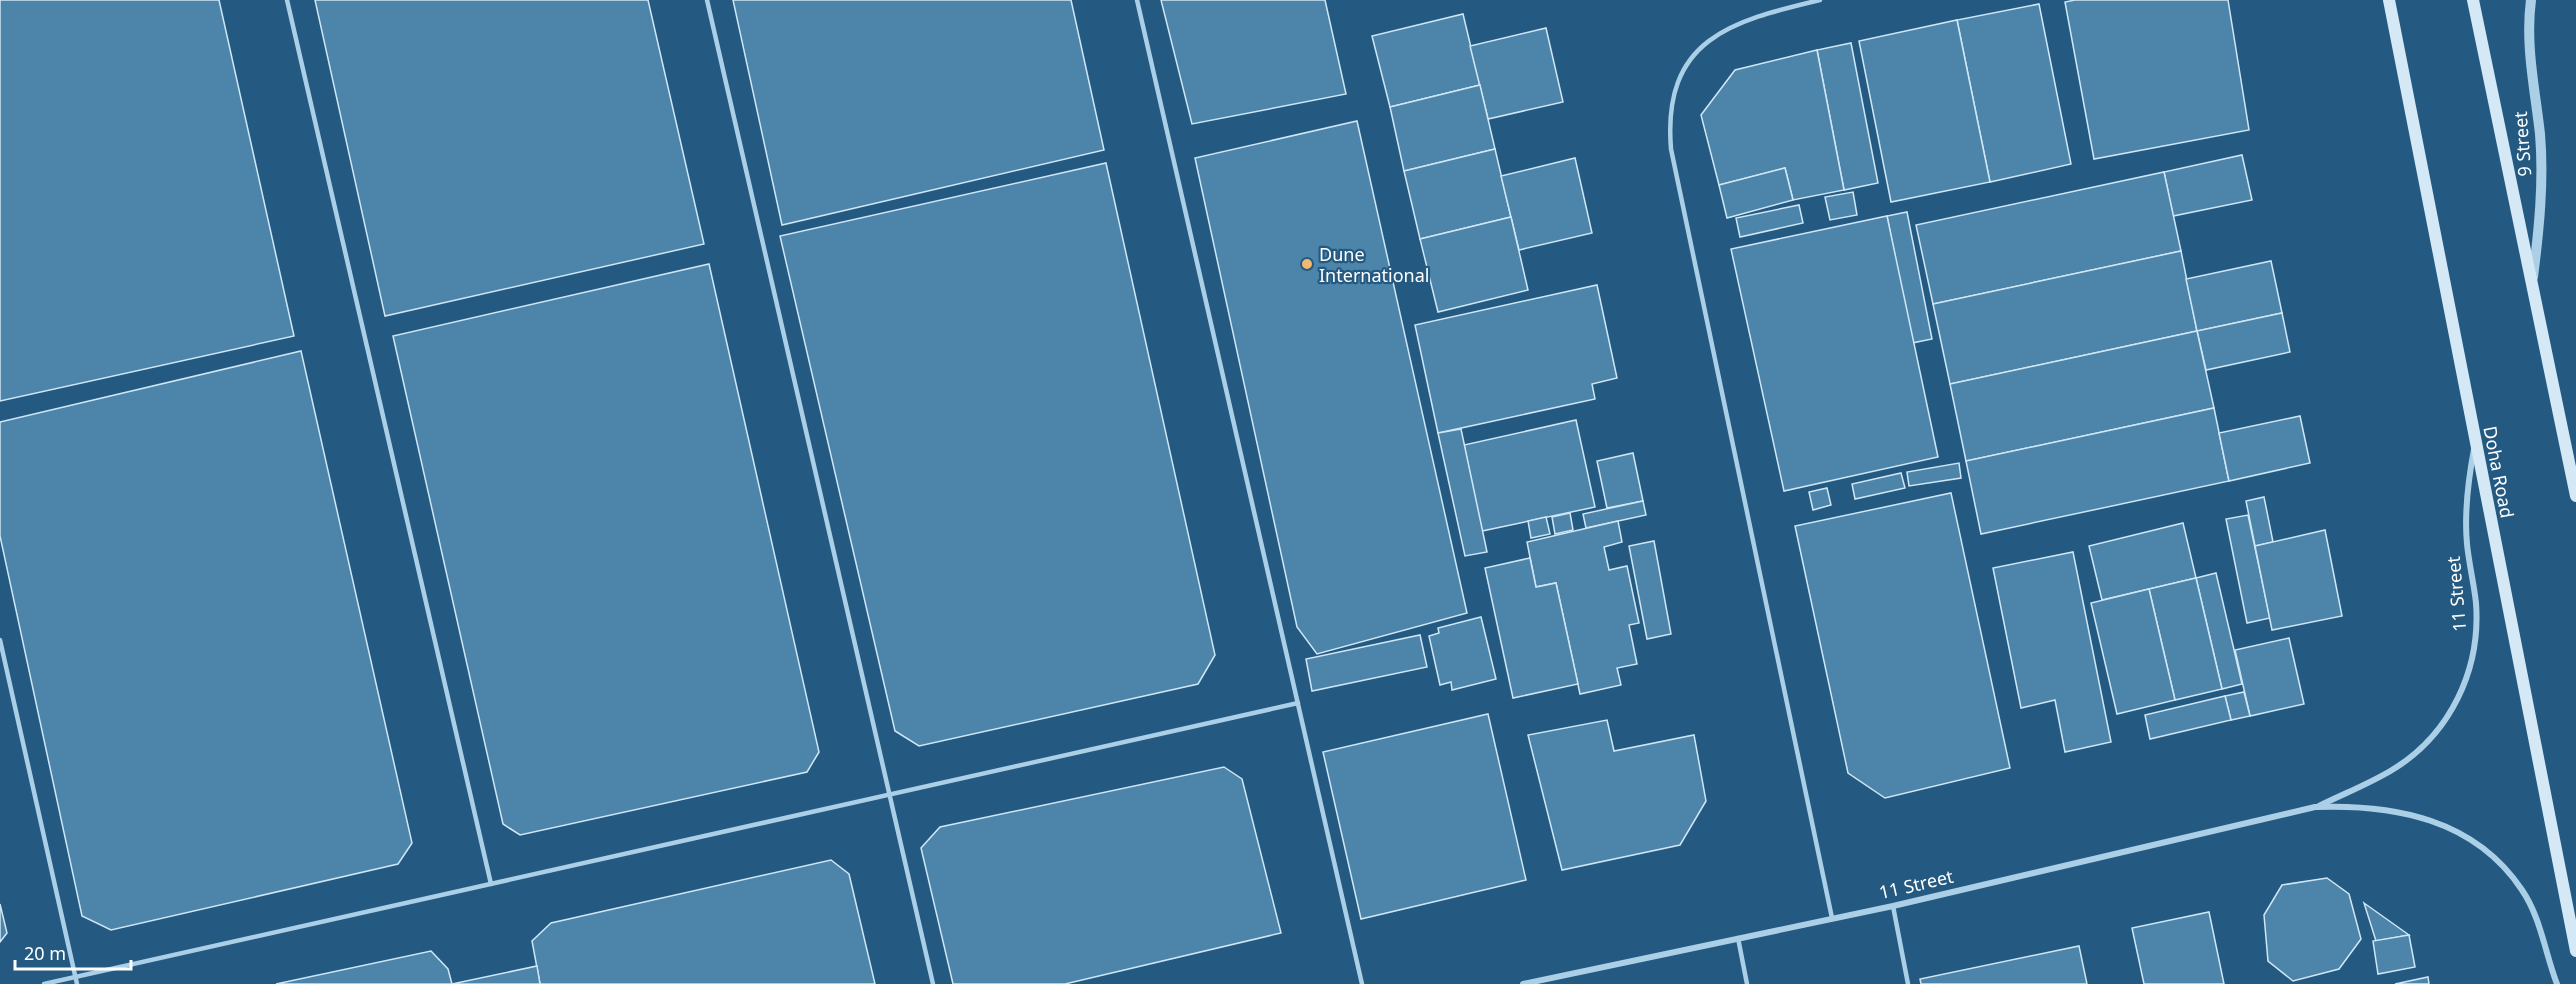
<svg xmlns="http://www.w3.org/2000/svg" width="2576" height="984" font-family="'Noto Sans',sans-serif">
<rect width="100%" height="100%" fill="#245a81"/>
<g fill="#4c84aa" stroke="#cfe6f5" stroke-width="1.5">
<polygon points="0,0 219,0 294,336 0,401"/>
<polygon points="315,0 648,0 704,244 385,316"/>
<polygon points="733,0 1071,0 1104,150 782,225"/>
<polygon points="1161,0 1325,0 1346,94 1192,124"/>
<polygon points="2075,0 2228,0 2249,130 2094,159 2065,2"/>
<polygon points="2039,4 2071,164 1990,182 1957,20"/>
<polygon points="1463,14 1480,85 1390,107 1372,36"/>
<polygon points="1957,20 1990,182 1891,202 1859,41"/>
<polygon points="1546,28 1563,102 1488,119 1470,46"/>
<polygon points="1851,43 1878,183 1844,190 1817,50"/>
<polygon points="1817,50 1844,190 1793,200 1785,168 1719,185 1701,115 1735,70"/>
<polygon points="1480,85 1495,149 1404,171 1390,107"/>
<polygon points="1357,121 1467,613 1317,654 1297,627 1195,158"/>
<polygon points="1495,149 1511,217 1420,239 1404,171"/>
<polygon points="2242,155 2252,200 2173,216 2164,172"/>
<polygon points="1575,158 1592,233 1519,250 1501,176"/>
<polygon points="1106,163 1215,655 1198,684 919,746 895,731 780,236"/>
<polygon points="1785,168 1793,200 1727,218 1719,185"/>
<polygon points="2164,172 2181,251 1933,304 1916,225"/>
<polygon points="1853,192 1857,215 1830,220 1825,197"/>
<polygon points="1799,205 1803,223 1740,237 1736,218"/>
<polygon points="1907,212 1932,339 1912,343 1887,216"/>
<polygon points="1887,216 1938,457 1784,491 1731,249"/>
<polygon points="1511,217 1528,290 1438,312 1420,239"/>
<polygon points="2181,251 2197,331 1950,384 1933,304"/>
<polygon points="2271,261 2282,313 2197,331 2186,279"/>
<polygon points="709,264 819,752 807,772 520,835 503,824 393,336"/>
<polygon points="1597,285 1617,378 1592,384 1595,399 1438,433 1415,325"/>
<polygon points="2282,313 2290,352 2206,370 2197,331"/>
<polygon points="2197,331 2214,408 1966,461 1950,384"/>
<polygon points="301,351 412,843 398,864 111,930 82,916 0,536 0,422"/>
<polygon points="2214,408 2229,481 1981,534 1966,461"/>
<polygon points="2300,416 2310,463 2229,481 2219,433"/>
<polygon points="1576,420 1595,507 1482,531 1464,445"/>
<polygon points="1461,429 1487,552 1465,556 1438,433"/>
<polygon points="1633,453 1643,501 1607,508 1597,461"/>
<polygon points="1959,463 1961,478 1909,486 1907,472"/>
<polygon points="1901,473 1905,488 1855,499 1852,484"/>
<polygon points="1827,488 1831,505 1813,510 1809,492"/>
<polygon points="1951,493 2010,768 1885,798 1848,773 1795,526"/>
<polygon points="2264,497 2273,542 2255,546 2246,501"/>
<polygon points="1643,501 1646,515 1586,528 1583,514"/>
<polygon points="1570,513 1573,530 1555,534 1552,517"/>
<polygon points="2248,515 2270,618 2247,623 2226,519"/>
<polygon points="1546,517 1550,534 1531,538 1528,521"/>
<polygon points="1618,521 1622,542 1604,547 1609,570 1627,566 1639,623 1629,625 1637,664 1617,668 1621,685 1580,694 1556,583 1536,587 1527,542"/>
<polygon points="2183,523 2196,578 2102,600 2089,546"/>
<polygon points="2325,530 2342,616 2272,630 2255,546"/>
<polygon points="1654,541 1671,634 1647,639 1629,546"/>
<polygon points="2073,552 2111,742 2065,752 2055,700 2021,708 1993,568"/>
<polygon points="1530,558 1536,587 1556,583 1578,684 1513,698 1485,568"/>
<polygon points="2216,573 2242,684 2222,689 2196,578"/>
<polygon points="2196,578 2222,689 2175,700 2149,589"/>
<polygon points="2149,589 2175,700 2117,714 2091,603"/>
<polygon points="1481,617 1496,679 1452,690 1451,682 1440,685 1429,636 1439,633 1438,628"/>
<polygon points="1420,635 1427,667 1312,691 1306,659"/>
<polygon points="2289,638 2304,704 2250,716 2235,650"/>
<polygon points="2244,692 2250,716 2231,720 2225,696"/>
<polygon points="2225,696 2231,720 2150,739 2145,715"/>
<polygon points="1488,714 1526,880 1361,919 1323,752"/>
<polygon points="1607,720 1614,751 1694,735 1706,801 1680,845 1562,870 1528,735"/>
<polygon points="1224,767 1242,779 1281,933 1065,984 953,984 921,848 940,827"/>
<polygon points="831,860 849,874 875,984 540,984 532,941 551,923"/>
<polygon points="2327,878 2349,894 2361,939 2339,969 2293,981 2268,961 2264,915 2282,885"/>
<polygon points="2364,903 2409,935 2376,941"/>
<polygon points="0,904 7,933 0,942"/>
<polygon points="2209,912 2224,984 2144,984 2132,928"/>
<polygon points="2409,935 2415,967 2378,974 2373,941"/>
<polygon points="2079,946 2087,984 1921,984 1920,979"/>
<polygon points="431,951 448,969 452,984 276,984"/>
<polygon points="537,966 540,984 452,984"/>
<polygon points="2428,977 2429,984 2395,984"/>
</g>
<g fill="none" stroke-linecap="round" stroke-linejoin="round">
<g stroke="#abcfe7" stroke-width="4.5">
<polyline points="287,0 491,884"/>
<polyline points="707,0 933,984"/>
<polyline points="1137,0 1362,984"/>
<path d="M 1820,0 C 1731,21 1662,39 1671,149 L 1832,918"/>
<polyline points="0,640 77,984"/>
<polyline points="1893,906 1908,984"/>
<polyline points="1738,938 1747,984"/>
<polyline points="44,984 1298,703"/>
</g>
<g stroke="#abcfe7" stroke-width="6">
<path d="M 2319,806 C 2343,794 2369,784 2392,770 C 2450,735 2481,670 2476,603 C 2474,584 2469,564 2467,544 C 2464,512 2468,481 2474,449"/>
<path d="M 1523,984 L 1893,906 L 2315,807 C 2394,804 2475,819 2522,890 C 2541,918 2545,953 2557,984"/>
</g>
<path stroke="#abcfe7" stroke-width="10" d="M 2531,0 C 2525,45 2535,89 2540,134 C 2544,181 2539,230 2533,277"/>
<g stroke="#d5e8f6" stroke-width="12">
<polyline points="2389,0 2576,951"/>
<polyline points="2473,0 2576,496"/>
</g>
</g>
<circle fill="#f1b96f" stroke="#245a81" stroke-width="2" cx="1307" cy="264" r="6"/>
<g text-anchor="middle" dominant-baseline="central" stroke-width="4.5" stroke-linejoin="round" paint-order="stroke">
<g font-size="18" fill="#fff" stroke="#245a81">
<text transform="translate(2522 144) rotate(-94)">9 Street</text>
<text transform="translate(2499 472) rotate(79)">Doha Road</text>
<text transform="translate(2456 594) rotate(-95)">11 Street</text>
<text transform="translate(1916 884) rotate(-13)">11 Street</text>
</g>
<g font-size="18" fill="#fff" stroke="#245a81" text-anchor="start">
<text x="1319" y="254">Dune<tspan x="1319" dy="21">International</tspan></text>
</g>
</g>
<path d="M15 960v9h116v-9" fill="none" stroke="#ffffff" stroke-width="3"/>
<text x="24" y="960" font-size="18" fill="#ffffff" stroke="#245a81" stroke-width="4.5" paint-order="stroke">20 m</text>
</svg>
